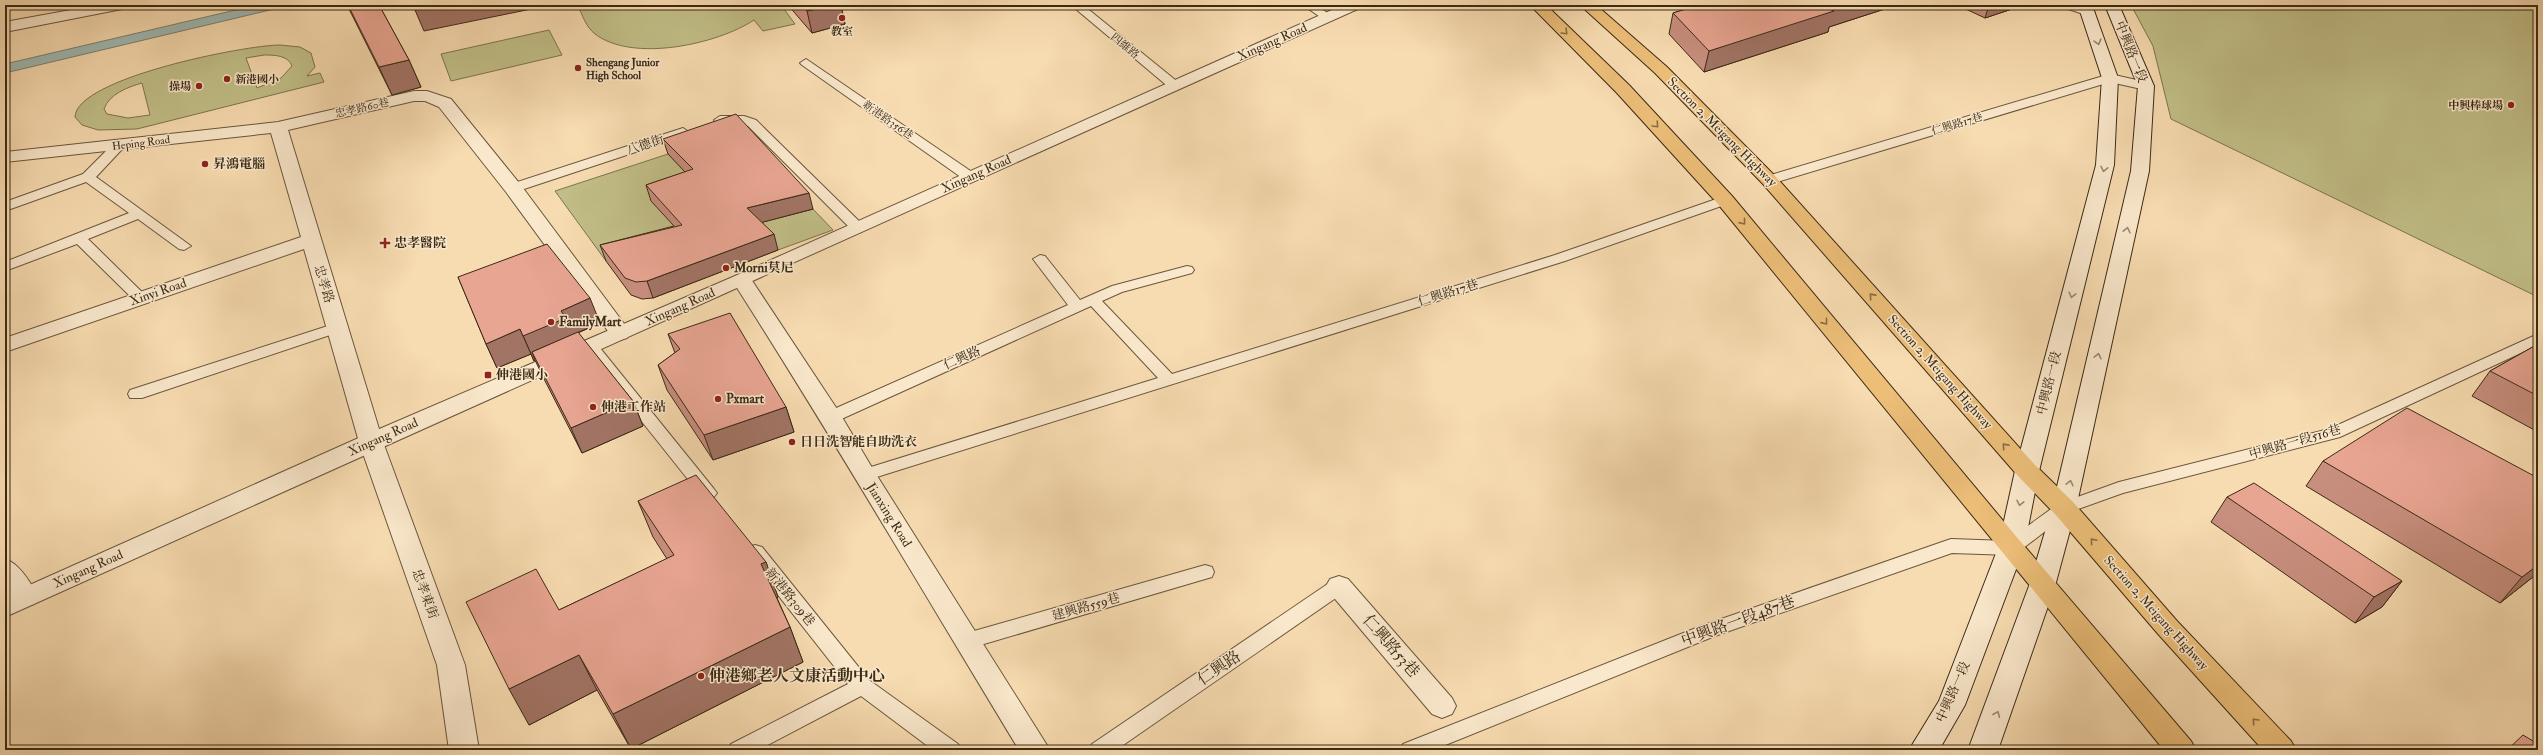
<svg xmlns="http://www.w3.org/2000/svg" width="2543" height="755" font-family="'IM FELL Double Pica','Noto Serif TC',serif">
<rect width="100%" height="100%" fill="#f8dcb1"/>
<filter id="stains"><feTurbulence type="fractalNoise" baseFrequency=".005" numOctaves="4"/><feColorMatrix values="0 0 0 0 .2 0 0 0 0 .09 0 0 0 0 .02 0 0 0 .5 -.17"/></filter>
<radialGradient id="worn" r=".72"><stop offset=".6" stop-color="#630" stop-opacity="0"/><stop offset="1" stop-color="#630" stop-opacity=".3"/></radialGradient>
<g fill="#c2bf88" stroke="#7e744e" fill-rule="evenodd">
<path d="M 578,5 L 781,5 L 795,24 L 763,31 L 754,20 C 718,44 633,63 595,34 C 586,27 582,15 578,5 Z"/>
<polygon points="2131,5 2538,5 2538,297 2171,119 2153,46"/>
<polygon points="549,30 562,55 451,81 441,54"/>
<path d="M 280,45 L 300,47 L 311,53 L 315,67 L 307,76 L 320,73 L 324,82 L 137,129 L 98,130 L 82,125 L 75,117 C 76,78 246,45 280,45 ZM 264,55 C 274,55 288,55 292,66 L 281,78 L 257,88 L 246,58 ZM 142,83 L 150,115 L 128,118 L 107,114 L 104,109 C 109,94 128,87 142,83 Z"/>
<polygon points="668,154 740,228 606,261 555,191"/>
<polygon points="813,209 833,230 778,250 752,225"/>
</g>
<polygon fill="#a0bab4" stroke="#788074" points="257,5 291,5 5,73 5,64"/>
<g fill="none" stroke-linecap="round" stroke-linejoin="round">
<g stroke="#6a563c" stroke-width="2">
<g id="service">
<polygon points="1071,5 1083,5 1179,83 1179,89 1171,89"/>
<polygon points="1303,5 1316,5 1333,17 1327,20 1323,19"/>
<polygon points="2057,5 2074,5 2095,13 2089,16"/>
<polygon points="806,59 975,174 977,177 975,180 965,180 802,65 800,63"/>
<polygon points="2110,74 2150,83 2152,86 2146,90 2110,82 1774,183 1769,184 1762,180 1764,177"/>
<polygon points="720,116 744,116 756,120 862,224 864,227 862,230 852,230 748,126 716,123 714,120"/>
<polygon points="683,128 689,132 687,135 518,191 513,192 506,188 508,185"/>
<polygon points="120,141 126,145 96,177 191,246 184,250 179,249 138,219 88,239 145,295 147,298 145,301 135,301 77,244 5,271 5,262 129,213 86,182 5,211 5,202 83,174 115,142"/>
<polygon points="1725,196 1730,197 1732,200 1730,203 1565,261 864,481 858,479 855,475 858,471 1158,378 1091,306 837,421 825,421 823,417 825,413 1068,305 1033,259 1040,255 1045,256 1080,300 1112,286 1187,266 1192,267 1194,270 1192,273 1122,292 1102,301 1172,374 1555,255"/>
<polygon points="337,323 342,325 345,328 342,331 142,398 130,398 128,394 130,390"/>
<polygon points="2538,334 2538,345 2340,437 2123,493 2070,512 2017,553 2011,555 1952,553 1715,636 1433,750 1399,750 1403,744 1701,626 1945,541 1951,539 2007,541 2058,504 2119,482 2329,429"/>
<polygon points="590,341 596,343 714,489 717,493 714,497 708,499 702,497 584,349 582,346"/>
<polygon points="755,545 762,547 869,680 958,744 962,750 933,750 861,696 758,750 727,750 731,744 848,684 748,557 746,552 748,547"/>
<polygon points="1205,565 1212,567 1214,572 1212,577 967,649 960,646 957,641 960,636 967,633"/>
<polygon points="1339,579 1346,581 1348,586 1346,591 1116,750 1088,750 1092,744 1332,581"/>
</g>
</g>
<g stroke="#6a563c" stroke-width="2">
<g id="minor">
<polygon points="414,91 427,91 451,99 520,184 631,333 627,338 620,340 613,338 506,192 439,107 425,101 414,101 288,130 383,442 465,665 479,750 449,750 437,665 359,442 304,249 5,352 5,338 301,237 271,133 5,162 5,152 278,122"/>
<path d="M 742,274 L 749,276 L 839,412 L 874,471 L 1050,750 L 1019,750 C 924,593 831,435 732,280 L 735,276 Z"/>
<path d="M 5,559 C 20,564 31,583 38,597 L 34,604 C 3,614 5,580 5,559 Z"/>
<polygon points="1339,576 1348,579 1452,698 1456,706 1452,714 1442,718 1432,714 1330,593 1326,586 1330,579"/>
</g>
</g>
<g stroke="#6a563c" stroke-width="2">
<g id="tertiary">
<polygon points="98,5 129,5 122,9 5,32 5,22"/>
<polygon points="1343,5 1362,5 1360,8 5,617 5,596 363,436 735,276"/>
</g>
</g>
<g stroke="#3b2a15" stroke-width="2">
<g id="secondary">
<polygon points="2078,5 2092,5 2118,78 2114,165 2039,471 2024,548 1965,705 1939,750 1909,750 1939,701 1998,548 2015,471 2096,165 2102,78"/>
<polygon points="2105,5 2119,5 2154,86 2149,171 2076,508 2055,586 1998,750 1968,750 2029,586 2052,508 2131,171 2138,86"/>
</g>
</g>
<g stroke="#3b2a15" stroke-width="2">
<g id="primary">
<polygon points="1530,5 1546,5 1629,85 1732,196 2020,541 2191,741 2196,750 2164,750 1718,204 1617,93"/>
<polygon points="1580,5 1596,5 1667,67 1775,176 2035,465 2073,502 2177,621 2291,741 2296,750 2263,750 2159,635 2055,514 2019,477 1763,184 1655,73"/>
</g>
</g>
<use href="#service" fill="#fae8cc" fill-rule="evenodd"/>
<use href="#minor" fill="#fae8cc" fill-rule="evenodd"/>
<use href="#tertiary" fill="#fae8cc" fill-rule="evenodd"/>
<use href="#secondary" fill="#fae8cc" fill-rule="evenodd"/>
<use href="#primary" fill="#ecbe78" fill-rule="evenodd"/>
</g>
<g fill="#c88e7e" stroke="#3b2a15">
<polygon points="347,5 379,5 409,60 421,87 392,95"/>
<polygon points="788,5 841,5 845,24 812,33"/>
<polygon points="1699,5 1897,5 1829,27 1828,32 1704,72 1669,34 1673,13"/>
<polygon points="1957,5 2024,5 1985,18"/>
<polygon points="663,139 813,209 762,222 778,250 653,298 642,299 631,295 606,261 600,245 674,226 651,201 646,185 685,172 668,154"/>
<polygon points="458,277 600,323 578,333 633,401 643,426 582,453 543,377 535,360 534,361 531,354 497,368 486,344"/>
<polygon points="668,334 786,407 794,432 713,460 667,390 658,365 675,353"/>
<polygon points="2538,344 2538,432 2472,396 2490,371"/>
<polygon points="2323,461 2538,478 2538,573 2500,603 2306,486"/>
<polygon points="2227,497 2402,581 2382,607 2355,623 2211,522"/>
<polygon points="638,501 766,562 778,597 777,598 790,627 803,662 631,749 597,690 529,725 559,610 667,559 653,537"/>
</g>
<g fill="#a27466" stroke="#3b2a15">
<polygon points="439,5 540,5 541,7 424,31 415,10"/>
<polygon points="835,5 841,5 845,24 812,33 807,11"/>
<polygon points="1838,5 1897,5 1829,27 1828,32 1704,72 1709,51"/>
<polygon points="1989,5 2024,5 1985,18"/>
<polygon points="409,60 421,87 392,95 379,67"/>
<polygon points="809,193 813,209 752,225 747,208"/>
<polygon points="774,234 778,250 653,298 647,281"/>
<polygon points="590,298 600,323 532,352 535,360 534,361 523,336 561,311"/>
<polygon points="520,329 531,354 497,368 486,344"/>
<polygon points="633,401 643,426 582,453 571,428"/>
<polygon points="786,407 794,432 713,460 704,435"/>
<polygon points="766,562 778,597 773,600 761,564"/>
<polygon points="2538,565 2538,573 2500,603 2522,577"/>
<polygon points="2402,581 2382,607 2355,623 2374,597"/>
<polygon points="790,627 803,662 631,749 613,714"/>
<polygon points="579,655 597,690 529,725 509,689"/>
</g>
<g fill="#e8a592" stroke="#3b2a15">
<polygon points="348,5 379,5 409,60 379,67"/>
<polygon points="414,5 439,5 415,10"/>
<polygon points="801,5 835,5 807,11"/>
<polygon points="1699,5 1838,5 1828,8 1834,11 1709,51 1673,13"/>
<polygon points="736,114 809,193 747,208 774,234 647,281 636,282 625,278 600,245 682,225 646,185 693,169 663,139"/>
<polygon points="547,244 590,298 561,311 566,318 523,336 520,329 486,344 458,277"/>
<polygon points="730,313 786,407 704,435 658,365 680,349 668,334"/>
<polygon points="578,332 633,401 571,428 532,352"/>
<polygon points="2538,344 2538,396 2490,371"/>
<polygon points="2407,408 2538,478 2538,565 2522,577 2323,461"/>
<polygon points="696,475 766,562 761,564 790,627 613,714 579,655 509,689 466,602 536,569 559,610 674,555 638,501"/>
<polygon points="2254,483 2402,581 2374,597 2227,497"/>
<polygon points="2523,735 2538,744 2538,750 2507,750"/>
</g>
<defs><path id="oneway-chevron" d="M-2-3.5L2.5 0L-2 3.5" fill="none" stroke-width="1.6" stroke-linecap="round" stroke-linejoin="round"/></defs>
<g stroke="#8b6d42">
<use href="#oneway-chevron" transform="translate(1565 32) rotate(45)"/>
<use href="#oneway-chevron" transform="translate(1656 125) rotate(47)"/>
<use href="#oneway-chevron" transform="translate(1743 222) rotate(51)"/>
<use href="#oneway-chevron" transform="translate(1872 296) rotate(-132)"/>
<use href="#oneway-chevron" transform="translate(1825 322) rotate(51)"/>
<use href="#oneway-chevron" transform="translate(2005 446) rotate(-132)"/>
<use href="#oneway-chevron" transform="translate(2093 541) rotate(-131)"/>
<use href="#oneway-chevron" transform="translate(2255 721) rotate(-133)"/>
</g>
<g stroke="#9a8970">
<use href="#oneway-chevron" transform="translate(2098 42) rotate(74)"/>
<use href="#oneway-chevron" transform="translate(2104 169) rotate(102)"/>
<use href="#oneway-chevron" transform="translate(2127 230) rotate(-77)"/>
<use href="#oneway-chevron" transform="translate(2072 295) rotate(104)"/>
<use href="#oneway-chevron" transform="translate(2098 356) rotate(-77)"/>
<use href="#oneway-chevron" transform="translate(2070 483) rotate(-77)"/>
<use href="#oneway-chevron" transform="translate(2020 503) rotate(102)"/>
<use href="#oneway-chevron" transform="translate(1997 714) rotate(-68)"/>
</g>
<g fill="#8f2418" stroke="#fae8cc" stroke-width="1.5">
<circle cx="842" cy="18" r="4"/>
<circle cx="578" cy="68" r="4"/>
<circle cx="227" cy="79" r="4"/>
<circle cx="199" cy="86" r="4"/>
<circle cx="2511" cy="105" r="4"/>
<circle cx="205" cy="164" r="4"/>
<path d="M383 237h4v4h4v4h-4v4h-4v-4h-4v-4h4z"/>
<circle cx="726" cy="268" r="4"/>
<circle cx="551" cy="322" r="4"/>
<rect x="484" y="371" width="8" height="8" rx="2"/>
<circle cx="718" cy="399" r="4"/>
<circle cx="593" cy="407" r="4"/>
<circle cx="792" cy="442" r="4"/>
<circle cx="701" cy="676" r="4"/>
</g>
<g text-anchor="middle" dominant-baseline="central" stroke-width="3" stroke-linejoin="round" paint-order="stroke">
<g font-size="11" font-weight="bold" fill="#3b2a15" stroke="#fae8cc" text-anchor="start">
<text x="842" y="31" text-anchor="middle">教室</text>
<text x="586" y="62">Shengang Junior<tspan x="586" dy="13">High School</tspan></text>
<text x="235" y="79">新港國小</text>
<text x="191" y="86" text-anchor="end">操場</text>
<text x="2503" y="105" text-anchor="end">中興棒球場</text>
</g>
<g font-size="11" fill="#3b2a15" stroke="#fae8cc">
<text transform="translate(1125 46) rotate(39)">四維路</text>
<text transform="translate(362 108) rotate(-13)">忠孝路60巷</text>
<text transform="translate(888 120) rotate(35)">新港路356巷</text>
<text transform="translate(1957 124) rotate(-17)">仁興路17巷</text>
<text transform="translate(141 143) rotate(-7)">Heping Road</text>
</g>
<g font-size="13" fill="#3b2a15" stroke="#fae8cc">
<text transform="translate(1272 42) rotate(-24)">Xingang Road</text>
<text transform="translate(2131 52) rotate(68)">中興路一段</text>
<text transform="translate(1722 132) rotate(45)">Section 2, Meigang Highway</text>
<text transform="translate(645 145) rotate(-18)">八德街</text>
<text transform="translate(976 174) rotate(-24)">Xingang Road</text>
<text transform="translate(324 284) rotate(73)">忠孝路</text>
<text transform="translate(158 292) rotate(-19)">Xinyi Road</text>
<text transform="translate(1448 293) rotate(-17)">仁興路17巷</text>
<text transform="translate(680 307) rotate(-24)">Xingang Road</text>
<text transform="translate(962 358) rotate(-24)">仁興路</text>
<text transform="translate(1940 372) rotate(48)">Section 2, Meigang Highway</text>
<text transform="translate(2049 383) rotate(-76)">中興路一段</text>
<text transform="translate(383 437) rotate(-24)">Xingang Road</text>
<text transform="translate(2295 442) rotate(-16)">中興路一段516巷</text>
<text transform="translate(889 515) rotate(58)">Jianxing Road</text>
<text transform="translate(88 569) rotate(-24)">Xingang Road</text>
<text transform="translate(425 594) rotate(70)">忠孝東街</text>
<text transform="translate(790 597) rotate(51)">新港路309巷</text>
<text transform="translate(1086 607) rotate(-16)">建興路559巷</text>
<text transform="translate(2156 613) rotate(48)">Section 2, Meigang Highway</text>
<text transform="translate(1953 692) rotate(-66)">中興路一段</text>
</g>
<g font-size="13" font-weight="bold" fill="#3b2a15" stroke="#fae8cc" text-anchor="start">
<text x="213" y="164">昇鴻電腦</text>
<text x="394" y="243">忠孝醫院</text>
<text x="734" y="268">Morni莫尼</text>
<text x="559" y="322">FamilyMart</text>
<text x="496" y="375">伸港國小</text>
<text x="726" y="399">Pxmart</text>
<text x="601" y="407">伸港工作站</text>
<text x="800" y="442">日日洗智能自助洗衣</text>
</g>
<g font-size="16" fill="#3b2a15" stroke="#fae8cc">
<text transform="translate(1738 621) rotate(-20)">中興路一段487巷</text>
<text transform="translate(1391 646) rotate(49)">仁興路53巷</text>
<text transform="translate(1219 668) rotate(-34)">仁興路</text>
</g>
<g font-size="16" font-weight="bold" fill="#3b2a15" stroke="#fae8cc" text-anchor="start">
<text x="709" y="676">伸港鄉老人文康活動中心</text>
</g>
</g>
<rect width="2543" height="755" fill="none" stroke="#f8dcb1" stroke-width="20"/>
<rect x="6" y="6" width="2531" height="743" fill="none" stroke="#3b2a15" stroke-width="2"/>
<rect x="10" y="10" width="2523" height="735" fill="none" stroke="#3b2a15"/>
<rect width="100%" height="100%" filter="url(#stains)"/>
<rect width="100%" height="100%" fill="url(#worn)"/>
</svg>
